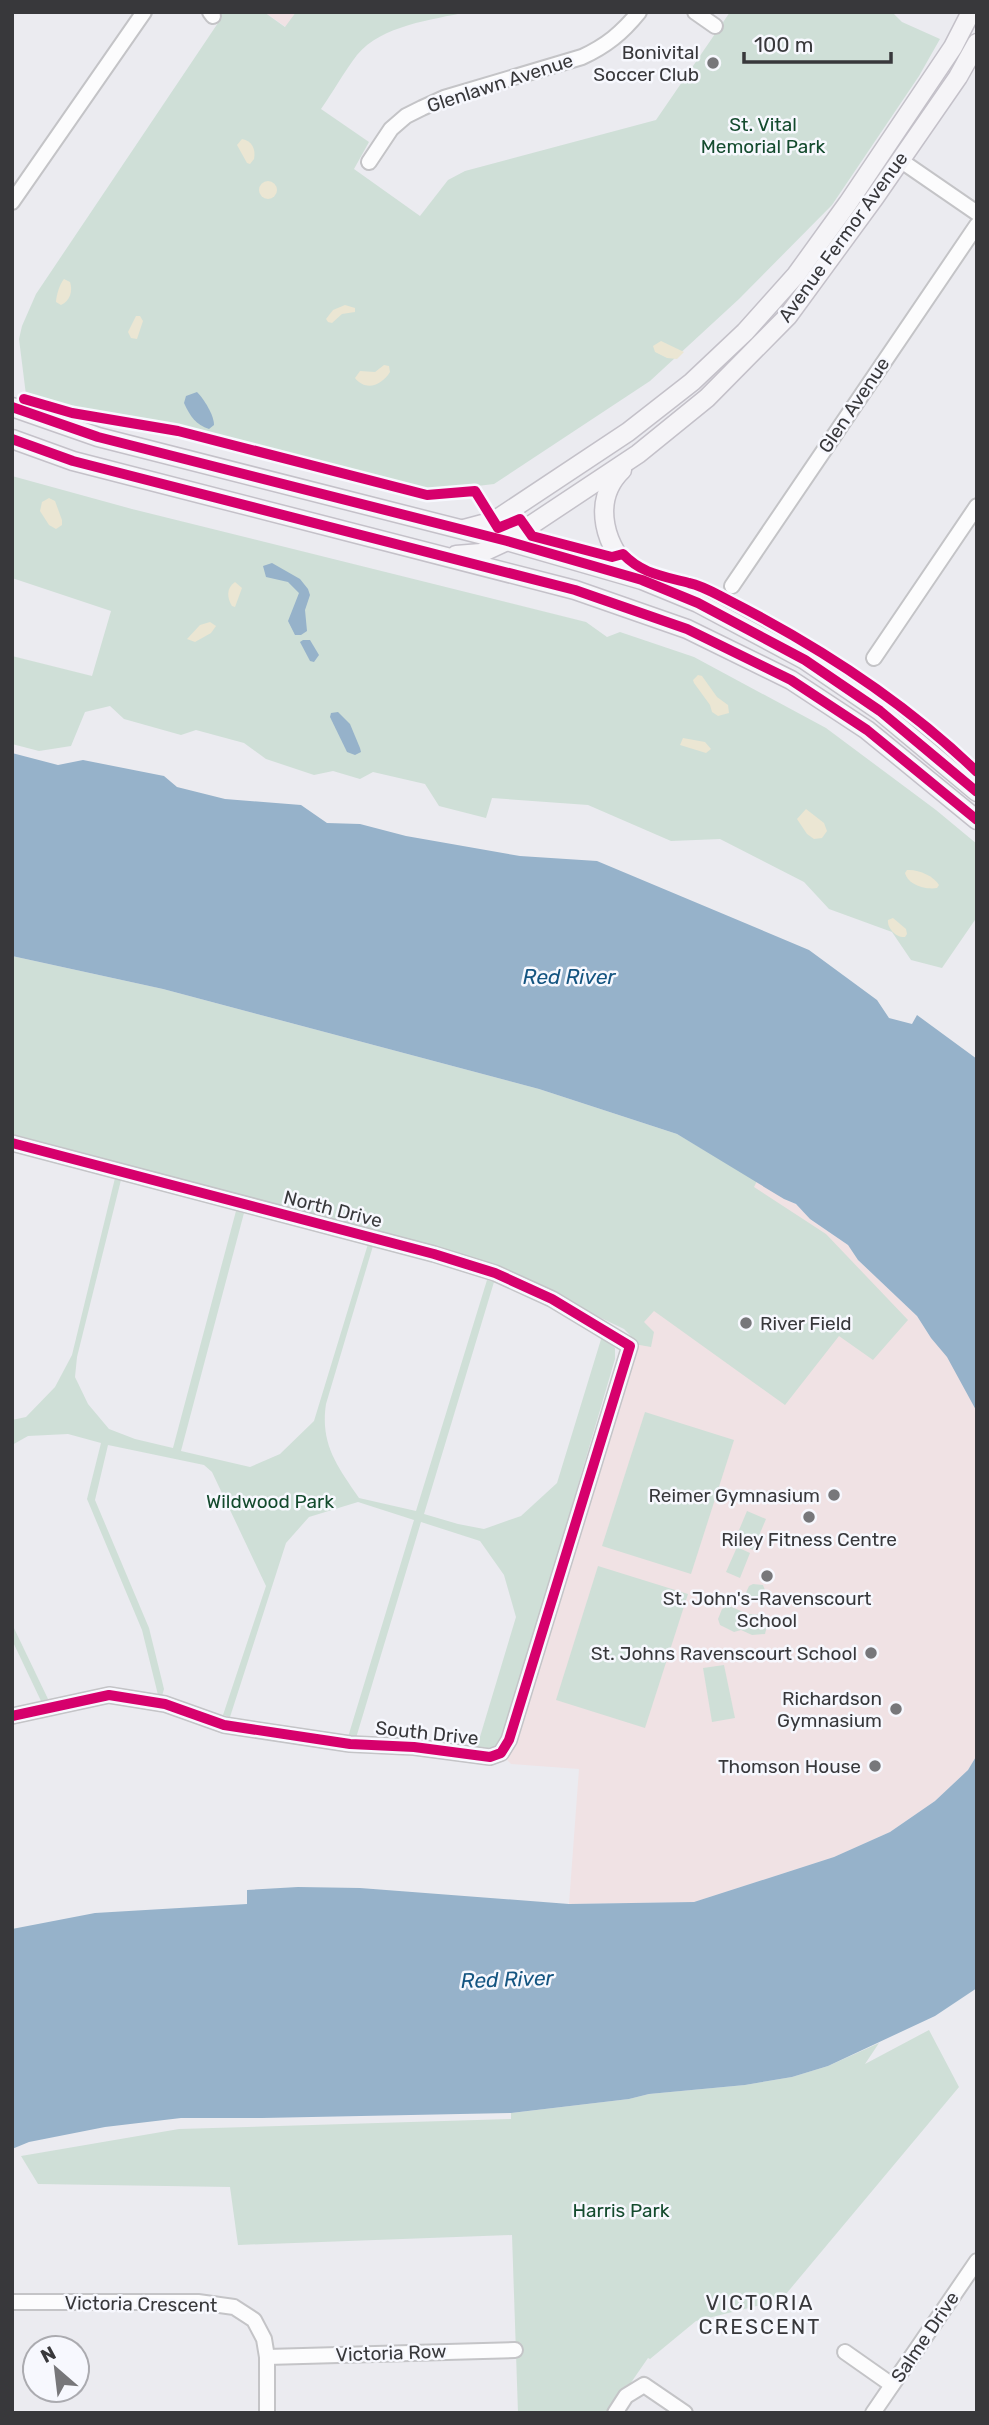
<svg xmlns="http://www.w3.org/2000/svg" width="989" height="2425" font-family="Rubik,sans-serif">
<rect width="100%" height="100%" fill="#ebebf0"/>
<g fill="#f0e2e4">
<polygon points="264,12 296,12 286,27"/>
<polygon points="757,1181 784,1199 796,1204 810,1219 848,1245 858,1260 917,1316 931,1338 948,1357 977,1412 977,1755 968,1770 935,1801 890,1832 834,1857 694,1902 569,1904 579,1769 511,1764 501,1753 624,1346"/>
</g>
<g fill="#cfdfd7">
<path d="M 216,12 L 264,12 L 285,27 L 296,12 L 467,12 C 432,20 382,25 357,55 C 344,72 333,92 321,109 L 369,142 L 354,169 L 420,216 L 448,180 L 465,171 L 656,120 L 730,12 L 892,12 L 902,22 L 940,39 L 919,76 L 832,205 L 739,299 L 650,381 L 494,484 L 427,492 L 234,441 L 93,412 L 26,395 L 19,339 L 22,326 L 36,294 L 222,17 Z"/>
<polygon points="12,476 132,509 586,622 607,637 620,632 694,657 826,728 936,810 977,844 977,917 942,968 911,960 892,932 829,909 804,882 720,839 671,841 588,805 492,798 486,818 439,806 425,784 373,772 360,779 333,771 314,775 266,759 244,743 196,730 181,735 124,719 110,706 85,712 71,746 39,751 12,744 12,656 92,676 111,611 12,578"/>
<polygon points="12,956 163,989 539,1089 677,1134 757,1181 754,1187 826,1234 908,1320 873,1360 839,1336 785,1405 654,1311 644,1322 654,1332 651,1347 634,1344 630,1335 624,1329 503,1271 382,1232 12,1134"/>
<path d="M 115,1178 L 121,1180 L 77,1357 L 75,1377 L 88,1404 L 109,1429 L 135,1439 L 173,1448 L 236,1211 L 244,1213 L 181,1451 L 250,1467 L 280,1454 L 314,1421 L 368,1244 L 373,1246 L 326,1404 C 320,1444 337,1466 359,1498 L 416,1511 L 487,1280 L 494,1282 L 424,1514 L 458,1524 L 484,1529 L 521,1516 L 557,1483 L 602,1336 L 615,1348 L 615,1359 L 505,1734 L 495,1747 L 476,1750 L 516,1617 L 504,1575 L 480,1541 L 421,1522 L 356,1738 L 348,1737 L 414,1520 L 358,1502 L 309,1517 L 286,1543 L 230,1717 L 223,1715 L 266,1586 L 212,1472 L 204,1465 L 108,1445 L 95,1500 L 149,1628 L 164,1689 L 162,1696 L 158,1695 L 142,1630 L 87,1499 L 101,1443 L 68,1434 L 28,1436 L 12,1445 L 12,1420 L 26,1417 L 55,1387 L 72,1355 Z"/>
<polygon points="645,1412 734,1440 691,1574 602,1546"/>
<polygon points="747,1511 766,1519 753,1550 734,1542"/>
<polygon points="737,1547 750,1553 740,1578 726,1572"/>
<polygon points="598,1566 688,1594 645,1728 556,1700"/>
<polygon points="753,1584 763,1585 768,1598 764,1602 744,1597 749,1586"/>
<polygon points="729,1606 748,1614 765,1615 767,1626 765,1634 752,1635 741,1630 734,1632 720,1625 718,1619 722,1609"/>
<polygon points="12,1624 48,1699 41,1701 12,1640"/>
<polygon points="724,1665 735,1718 712,1722 703,1668"/>
<polygon points="929,2030 959,2087 781,2300 696,2321 650,2359 648,2358 610,2413 518,2413 512,2235 238,2245 230,2187 38,2184 21,2156 179,2129 511,2119 511,2113 629,2099 649,2094 745,2085 792,2077 828,2066 879,2043 865,2064"/>
</g>
<g fill="#ebe6d3">
<path d="M 242,139 C 252,141 256,149 254,159 L 250,164 L 247,163 L 237,145 Z"/>
<circle cx="268" cy="190" r="9"/>
<path d="M 64,279 L 70,282 C 73,291 70,301 61,305 L 56,302 C 56,296 60,283 64,279 Z"/>
<polygon points="345,305 355,308 355,312 342,314 332,323 328,322 326,319 333,310"/>
<polygon points="136,316 140,316 143,321 137,339 131,338 128,332"/>
<polygon points="661,341 684,352 677,359 667,358 655,352 653,346"/>
<path d="M 384,365 L 389,366 L 390,372 C 382,385 366,392 355,378 L 360,371 L 375,372 Z"/>
<polygon points="49,498 55,501 62,520 62,525 56,529 49,525 40,511 42,502"/>
<path d="M 235,582 L 242,588 L 235,607 L 232,606 C 227,598 226,588 235,582 Z"/>
<polygon points="210,622 216,626 211,633 195,642 187,639 200,625"/>
<polygon points="698,675 702,676 717,697 728,705 729,713 718,716 712,712 710,705 694,683 693,680"/>
<polygon points="683,738 705,742 711,749 706,753 680,745"/>
<polygon points="806,809 824,823 827,831 822,838 814,839 807,834 797,819"/>
<path d="M 907,870 C 918,869 934,876 939,885 L 937,888 C 926,890 908,885 905,873 Z"/>
<path d="M 893,918 L 906,929 L 907,934 L 905,937 C 896,938 887,928 888,920 Z"/>
</g>
<g fill="#96b2ca">
<path d="M 197,392 C 204,399 214,415 214,425 L 209,429 C 196,425 190,416 184,403 L 186,396 Z"/>
<polygon points="272,563 300,579 308,589 310,595 305,610 307,631 301,635 295,635 288,621 299,593 288,582 266,577 263,566"/>
<polygon points="303,640 310,640 319,655 314,662 310,661 300,642"/>
<polygon points="338,712 350,724 360,748 361,752 355,755 347,752 330,717 331,713"/>
<polygon points="12,753 58,765 83,760 164,776 177,787 225,799 301,805 327,823 360,824 406,836 520,856 597,861 809,950 877,1000 889,1018 912,1024 917,1015 977,1059 977,1412 947,1357 931,1338 917,1316 858,1260 848,1245 810,1219 796,1204 784,1199 677,1134 539,1089 163,989 12,956"/>
<polygon points="977,1755 977,1988 935,2016 828,2066 792,2077 745,2085 649,2094 629,2099 511,2113 262,2118 181,2118 105,2127 29,2142 12,2149 12,1929 95,1913 247,1904 247,1890 298,1887 360,1888 569,1904 694,1902 834,1857 890,1832 935,1801 968,1770"/>
</g>
<g fill="none" stroke-linecap="round" stroke-linejoin="round">
<g stroke="#c4c4c7" stroke-width="18">
<g id="minor">
<polyline points="210,12 213,16"/>
<polyline points="695,12 715,26"/>
<polyline points="900,160 977,213"/>
<path d="M 369,162 L 391,129 L 406,116 L 422,108 L 444,98 L 582,57 C 606,46 622,33 639,12"/>
<polyline points="12,202 144,12"/>
<polyline points="732,586 977,225"/>
<polyline points="874,658 977,506"/>
<polyline points="12,1143 434,1254 495,1273 552,1299 630,1346 509,1740 501,1753 490,1757 414,1747 350,1744 224,1725 165,1704 109,1695 12,1716"/>
<polyline points="12,2302 198,2302 234,2307 254,2320 264,2339 267,2357 267,2413"/>
<polyline points="845,2352 892,2385"/>
<polyline points="267,2357 515,2350"/>
<polyline points="615,2413 626,2396 644,2385 685,2413"/>
<polyline points="873,2413 977,2261"/>
</g>
</g>
<g stroke="#c4c1c9" stroke-width="21">
<g id="major">
<polyline points="12,407 98,437 507,541 642,580 698,603 805,660 880,711 977,792"/>
<polyline points="12,439 73,461 575,590 687,629 791,680 867,730 977,820"/>
<path d="M 622,470 C 590,501 605,550 636,576"/>
<polyline points="464,529 494,521 628,432 692,382 745,332 796,275 848,203 953,47 971,12"/>
<polyline points="456,555 481,553 507,541 638,454 707,398 788,316 875,197 958,77 977,43"/>
</g>
</g>
<use href="#minor" stroke="#fcfcfd" stroke-width="14"/>
<use href="#major" stroke="#f5f4f7" stroke-width="18"/>
<g stroke="#f7f8fe" stroke-width="15">
<g id="cycleway">
<path d="M 24,399 L 72,413 L 178,431 L 427,495 L 475,491 L 498,528 L 520,519 L 532,536 L 612,557 L 623,554 C 642,574 663,576 689,583 C 703,586 716,594 728,600 C 818,646 904,701 977,772"/>
<polyline points="12,407 98,437 507,541 642,580 698,603 805,660 880,711 977,792"/>
<polyline points="12,439 73,461 575,590 687,629 791,680 867,730 977,820"/>
<polyline points="12,1143 434,1254 495,1273 552,1299 630,1346 509,1740 501,1753 490,1757 414,1747 350,1744 224,1725 165,1704 109,1695 12,1716"/>
</g>
</g>
<use href="#cycleway" stroke="#d6006c" stroke-width="10"/>
</g>
<g fill="#77777a" stroke="#f7f8fe" stroke-width="2.5">
<circle cx="713" cy="63" r="7"/>
<circle cx="746" cy="1323" r="7"/>
<circle cx="834" cy="1495" r="7"/>
<circle cx="809" cy="1517" r="7"/>
<circle cx="767" cy="1576" r="7"/>
<circle cx="871" cy="1653" r="7"/>
<circle cx="896" cy="1709" r="7"/>
<circle cx="875" cy="1766" r="7"/>
</g>
<g text-anchor="middle" dominant-baseline="central" stroke-width="5" stroke-linejoin="round" paint-order="stroke">
<g font-size="19" fill="#38383b" stroke="#f7f8fe" text-anchor="end">
<text x="699" y="52">Bonivital<tspan x="699" dy="22">Soccer Club</tspan></text>
<text x="760" y="1323" text-anchor="start">River Field</text>
<text x="820" y="1495">Reimer Gymnasium</text>
<text x="809" y="1539" text-anchor="middle">Riley Fitness Centre</text>
<text x="767" y="1598" text-anchor="middle">St. John's-Ravenscourt<tspan x="767" dy="22">School</tspan></text>
<text x="857" y="1653">St. Johns Ravenscourt School</text>
<text x="882" y="1698">Richardson<tspan x="882" dy="22">Gymnasium</tspan></text>
<text x="861" y="1766">Thomson House</text>
</g>
<g font-size="19" fill="#38383b" stroke="#f7f8fe">
<text transform="translate(500 83) rotate(-18)">Glenlawn Avenue</text>
<text transform="translate(843 237) rotate(-54)">Avenue Fermor Avenue</text>
<text transform="translate(854 405) rotate(-56)">Glen Avenue</text>
<text transform="translate(333 1209) rotate(14)">North Drive</text>
<text transform="translate(427 1733) rotate(6)">South Drive</text>
<text transform="translate(141 2304) rotate(1)">Victoria Crescent</text>
<text transform="translate(925 2337) rotate(-56)">Salme Drive</text>
<text transform="translate(391 2353) rotate(-2)">Victoria Row</text>
</g>
<g font-size="19" fill="#144b2e" stroke="#f7f8fe">
<text x="763" y="124">St. Vital<tspan x="763" dy="22">Memorial Park</tspan></text>
<text x="270" y="1501">Wildwood Park</text>
<text x="621" y="2210">Harris Park</text>
</g>
<g font-size="21" font-style="italic" fill="#155581" stroke="#f7f8fe">
<text x="569" y="976">Red River</text>
<text transform="translate(507 1979) rotate(-2)">Red River</text>
</g>
<g font-size="21" letter-spacing="2" fill="#38383b" stroke="#f7f8fe">
<text x="760" y="2302">VICTORIA<tspan x="760" dy="24">CRESCENT</tspan></text>
</g>
</g>
<rect width="989" height="2425" fill="none" stroke="#38383b" stroke-width="28"/>
<g transform="translate(56 2369) rotate(332)"><circle r="33" fill="#f7f8fe" stroke="#ababb0" stroke-width="2"/>
<path d="M0-5L12 26L0 18L-12 26Z" fill="#77777a"/>
<text y="-10" font-size="19" font-weight="bold" text-anchor="middle" fill="#38383b">N</text>
</g>
<path d="M744 52v10h147v-10" fill="none" stroke="#38383b" stroke-width="3.5"/>
<text x="754" y="52" font-size="21" fill="#38383b" stroke="#f7f8fe" stroke-width="5" paint-order="stroke">100 m</text>
</svg>
